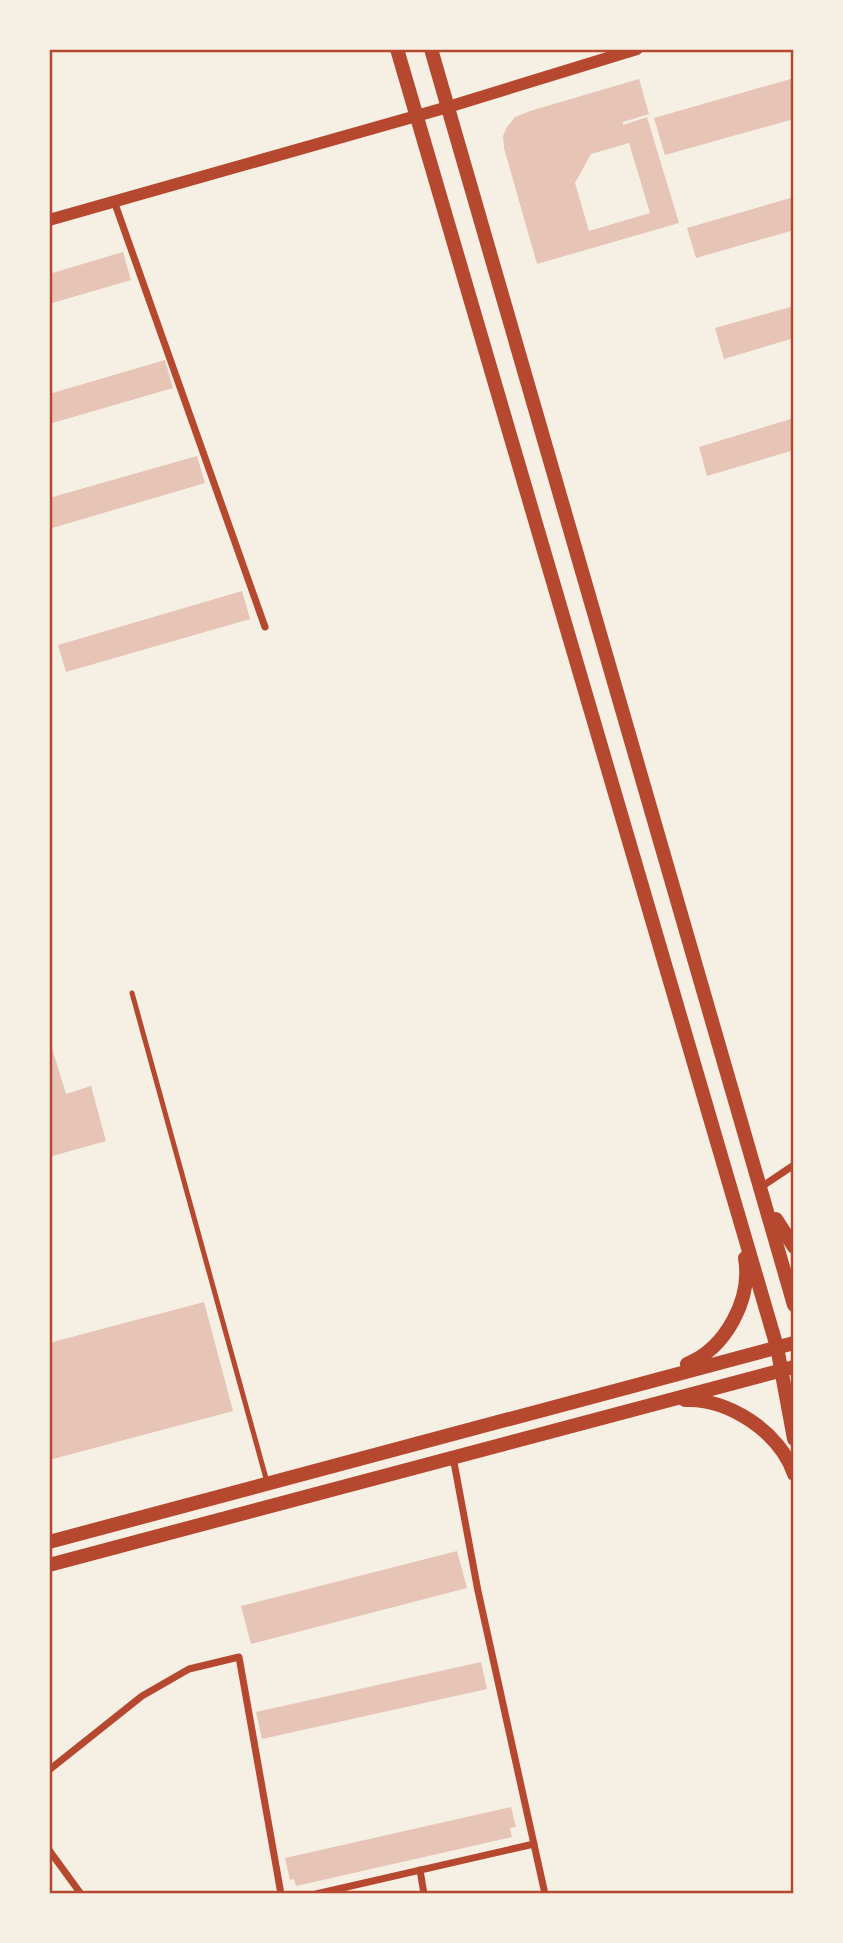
<svg xmlns="http://www.w3.org/2000/svg" width="843" height="1943" font-family="'Archivo Narrow',sans-serif">
<rect width="100%" height="100%" fill="#f6efe4"/>
<g fill="#e6c5b7" fill-rule="evenodd">
<polygon points="794,78 794,119 665,155 654,118"/>
<path d="M 639,79 L 649,114 L 623,122 L 623,125 L 647,117 L 679,223 L 537,264 L 504,148 L 503,136 L 507,127 L 515,117 L 530,111 ZM 629,143 L 650,213 L 589,231 L 575,183 L 591,154 Z"/>
<polygon points="794,197 794,230 696,258 687,228"/>
<polygon points="123,252 131,280 49,304 49,274"/>
<polygon points="794,306 794,338 724,359 715,328"/>
<polygon points="165,360 173,388 49,424 49,394"/>
<polygon points="794,418 794,450 707,476 699,447"/>
<polygon points="197,456 205,483 49,529 49,498"/>
<polygon points="242,591 250,619 66,672 58,645"/>
<polygon points="49,1038 66,1094 91,1086 106,1141 49,1157"/>
<polygon points="204,1302 233,1411 49,1460 49,1343"/>
<polygon points="457,1551 467,1588 251,1644 241,1606"/>
<polygon points="481,1662 487,1689 262,1739 256,1712"/>
<polygon points="511,1807 516,1827 510,1828 512,1837 296,1886 294,1879 290,1880 285,1858"/>
</g>
<g fill="none" stroke-linecap="round" stroke-linejoin="round">
<polyline stroke="#b5482f" stroke-width="5" points="132,993 267,1482"/>
<g stroke="#b5482f" stroke-width="7">
<polyline points="114,201 265,627"/>
<polyline points="761,1187 794,1165"/>
<polyline points="453,1457 478,1591 545,1894"/>
<polyline points="49,1770 142,1696 189,1669 239,1657 281,1894"/>
<polyline points="49,1850 81,1894"/>
<polyline points="420,1870 424,1894"/>
<polyline points="316,1894 534,1844"/>
</g>
<polyline stroke="#b5482f" stroke-width="12" points="49,220 448,107 637,49"/>
<g stroke="#b5482f" stroke-width="14">
<polyline points="397,49 777,1347 794,1439"/>
<polyline points="431,49 794,1305"/>
<polyline points="776,1219 794,1247"/>
<path d="M 687,1364 C 726,1348 752,1299 745,1258"/>
<path d="M 685,1400 C 728,1398 780,1432 794,1474"/>
<polyline points="49,1542 794,1343"/>
<polyline points="49,1565 794,1367"/>
</g>
</g>
<rect width="843" height="1943" fill="none" stroke="#f6efe4" stroke-width="102"/>
<rect x="51" y="51" width="741" height="1841" fill="none" stroke="#b5482f" stroke-width="2.5"/>
</svg>
